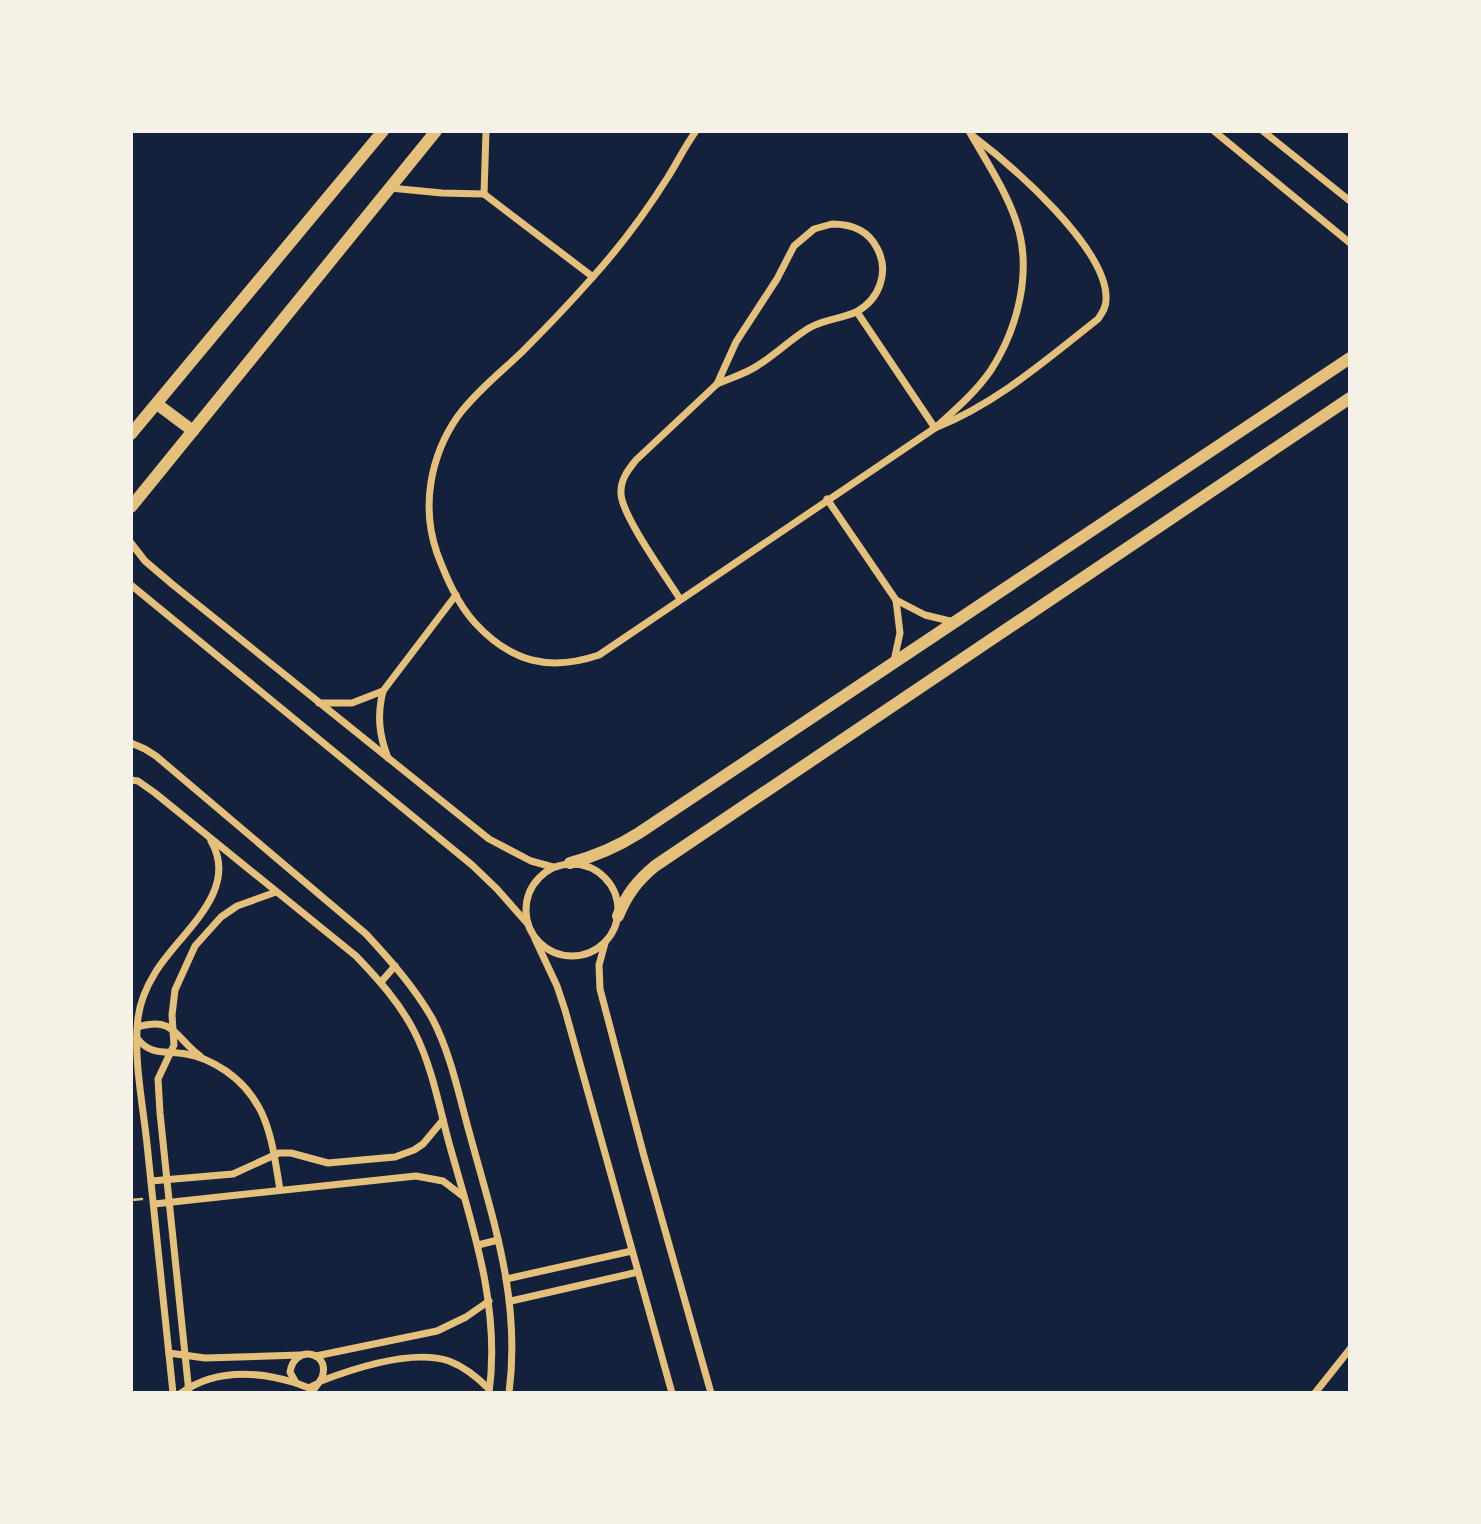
<svg xmlns="http://www.w3.org/2000/svg" width="1481" height="1524" font-family="Roboto,sans-serif">
<rect width="100%" height="100%" fill="#14213d"/>
<g fill="none" stroke-linecap="round" stroke-linejoin="round">
<polyline stroke="#e5c07b" stroke-width="2.5" points="131,1200 142,1199"/>
<g stroke="#e5c07b" stroke-width="7">
<path d="M 696,131 C 685,146 678,161 668,177 C 646,212 620,247 591,279 C 569,304 546,328 522,352 C 501,372 476,392 458,416 C 430,456 421,507 437,553 C 446,577 457,603 475,623 C 511,662 549,672 599,655 L 935,428 C 955,410 976,392 991,370 C 1018,328 1033,270 1016,221 C 1005,189 986,161 969,131"/>
<polyline points="1214,131 1350,243"/>
<polyline points="1263,131 1350,201"/>
<polyline points="390,188 442,193 484,194 486,131"/>
<polyline points="484,194 593,277"/>
<path d="M 832,224 C 851,224 868,230 877,248 C 890,272 879,300 856,312 C 841,319 824,319 809,328 C 791,339 775,355 757,366 C 745,374 730,378 717,384 L 736,342 L 777,279 L 794,246 L 814,229 Z"/>
<path d="M 857,312 L 935,428 C 996,404 1046,360 1098,319 C 1102,313 1106,308 1106,300 C 1109,249 1011,165 973,136"/>
<polyline points="827,499 896,600 900,633 894,661"/>
<polyline points="131,543 145,561 172,584 489,839 531,861 553,867"/>
<polyline points="131,585 472,865 497,889 527,923"/>
<path d="M 680,599 C 667,578 622,516 621,494 C 620,480 628,470 636,460 L 717,384"/>
<polyline points="896,600 925,615 954,622"/>
<polyline points="319,703 352,703 383,691"/>
<path d="M 131,743 L 145,749 L 156,756 L 366,934 C 391,961 414,987 432,1018 C 451,1054 459,1096 470,1135 C 494,1223 521,1300 509,1393"/>
<path d="M 388,758 C 379,735 377,715 383,691 L 456,595"/>
<path d="M 131,780 L 138,781 L 155,793 L 356,956 C 378,979 399,1002 414,1031 C 432,1066 439,1106 449,1143 C 472,1225 501,1307 489,1393"/>
<circle cx="572" cy="910" r="46"/>
<polyline points="535,939 557,986 565,1010 672,1393"/>
<polyline points="605,943 599,965 600,989 644,1156 711,1393"/>
<polyline points="381,982 395,966"/>
<path d="M 138,1027 C 174,1016 175,1037 200,1056"/>
<path d="M 137,1038 C 151,1057 167,1050 186,1054 C 200,1056 214,1063 226,1071 C 269,1101 272,1142 280,1190"/>
<polyline points="151,1181 233,1174 279,1153 291,1153 328,1163 395,1157 414,1150 423,1144 443,1120"/>
<polyline points="154,1204 416,1176 443,1181 464,1197"/>
<polyline points="478,1245 498,1240"/>
<polyline points="506,1279 632,1251"/>
<polyline points="511,1301 638,1272"/>
<polyline points="169,1353 205,1358 300,1355"/>
<polyline points="316,1356 437,1331 466,1317 489,1301"/>
<path d="M 321,1381 C 355,1368 413,1349 449,1361 C 465,1367 477,1377 489,1389"/>
<path d="M 173,1393 C 165,1310 156,1227 147,1144 C 143,1105 133,1057 138,1018 C 140,1002 147,986 155,973 C 178,934 241,892 211,841"/>
<path d="M 181,1393 C 216,1368 257,1371 296,1383"/>
<polyline points="189,1393 160,1113 158,1079 174,1045 172,1015 175,990 195,946 221,917 237,906 276,892"/>
<path d="M 311,1393 C 315,1387 322,1381 323,1374 C 328,1351 294,1345 290,1372 L 296,1383 L 309,1388 L 317,1384"/>
<polyline points="1315,1393 1350,1349"/>
</g>
<g stroke="#e5c07b" stroke-width="12">
<polyline points="157,404 193,431"/>
<polyline points="131,434 383,131"/>
<polyline points="131,507 436,131"/>
<path d="M 570,863 C 596,856 617,847 639,833 L 1350,358"/>
<path d="M 618,916 C 627,894 637,881 655,866 L 1350,398"/>
</g>
</g>
<rect width="1481" height="1524" fill="none" stroke="#f6f1e7" stroke-width="266"/>
</svg>
